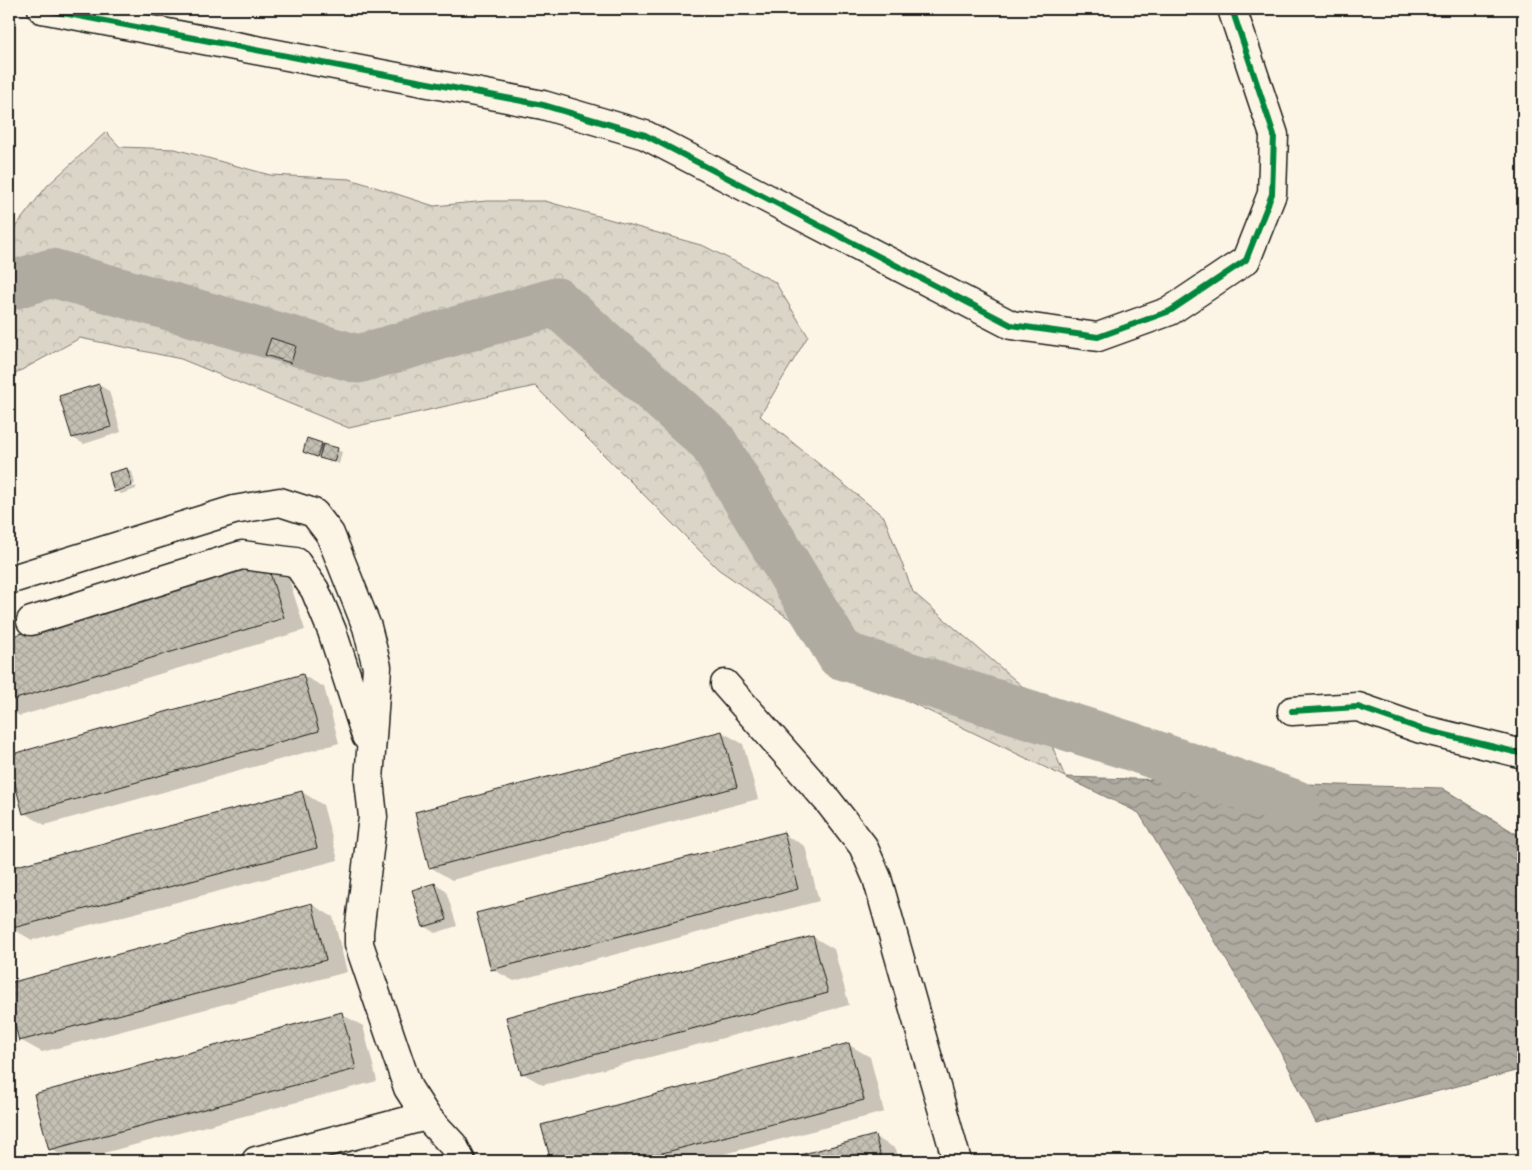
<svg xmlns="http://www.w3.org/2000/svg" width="1532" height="1170" font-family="Dekko,sans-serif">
<defs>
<pattern id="forest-crowns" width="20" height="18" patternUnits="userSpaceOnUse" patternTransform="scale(1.25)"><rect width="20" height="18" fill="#dbd5c8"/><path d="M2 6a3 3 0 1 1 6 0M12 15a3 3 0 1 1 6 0" fill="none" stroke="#bbb6ab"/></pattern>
<pattern id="water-waves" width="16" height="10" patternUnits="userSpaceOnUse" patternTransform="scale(1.25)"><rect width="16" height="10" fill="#b0aba1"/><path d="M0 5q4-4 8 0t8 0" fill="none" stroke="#8e8a82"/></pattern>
<pattern id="building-cross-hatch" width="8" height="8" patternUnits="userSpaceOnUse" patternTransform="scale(1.25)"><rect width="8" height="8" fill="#c4c0b3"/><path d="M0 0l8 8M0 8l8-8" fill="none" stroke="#a8a499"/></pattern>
</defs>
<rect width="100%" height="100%" fill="#fcf5e5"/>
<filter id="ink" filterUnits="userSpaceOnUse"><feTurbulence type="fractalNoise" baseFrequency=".02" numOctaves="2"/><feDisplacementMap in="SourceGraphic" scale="10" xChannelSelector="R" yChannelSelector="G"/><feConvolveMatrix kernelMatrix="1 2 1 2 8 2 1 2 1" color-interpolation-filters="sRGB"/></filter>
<g filter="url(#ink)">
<polygon fill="url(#forest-crowns)" stroke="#7c7872" points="106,132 120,147 175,149 270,175 350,179 434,206 487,201 545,201 704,246 775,282 808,336 760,416 884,517 913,592 1030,693 1065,777 908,701 718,569 535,386 349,428 181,359 80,338 9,377 9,235 47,186"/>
<polygon fill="url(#water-waves)" stroke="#75726c" points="1065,777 1442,788 1523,838 1523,1069 1316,1123 1281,1052 1139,813"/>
<g fill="#0003">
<polygon points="296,347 300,350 296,365 267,355"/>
<polygon points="99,385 109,391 121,432 84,444 73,438"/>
<polygon points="321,444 342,452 339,464 304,452"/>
<polygon points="127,469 132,472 135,484 118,489 118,492 136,486 136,489 121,494 116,491"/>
<polygon points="266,561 287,573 305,630 20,716 9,710 9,638"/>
<polygon points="302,675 324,687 339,743 45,825 24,813 9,757"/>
<polygon points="722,732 743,744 758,799 452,880 430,867"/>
<polygon points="302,792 323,805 338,860 32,940 11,928 9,921 9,870"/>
<polygon points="783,834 805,846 819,901 514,981 492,969"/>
<polygon points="435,884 446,891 457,926 435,933 424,926"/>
<polygon points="311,904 333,917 347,972 42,1052 20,1040 9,998 9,984"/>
<polygon points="813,937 834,949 849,1005 543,1085 522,1073"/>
<polygon points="341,1014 363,1026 377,1081 73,1161 50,1149"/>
<polygon points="849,1045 870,1057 884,1112 698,1161 552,1161 542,1126"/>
<polygon points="875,1137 896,1149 899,1161 782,1161"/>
</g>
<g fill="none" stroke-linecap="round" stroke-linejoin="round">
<polyline stroke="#b0aba1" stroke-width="49" points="9,286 52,273 358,359 556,302 712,441 841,655 1130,746 1295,804"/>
</g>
<g fill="url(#building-cross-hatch)" stroke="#1c1c1c">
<polygon points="271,338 296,346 291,363 265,355"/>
<polygon points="99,384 111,427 72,438 59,396"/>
<polygon points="307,438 322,443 317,457 303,452"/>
<polygon points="323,444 338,448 334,462 319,458"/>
<polygon points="127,468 132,486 114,492 109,473"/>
<polygon points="266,560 284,618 9,701 9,637"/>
<polygon points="303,674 319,731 23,814 9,762 9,755"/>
<polygon points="722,731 737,787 429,868 415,812"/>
<polygon points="302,791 317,848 9,929 9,868"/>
<polygon points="784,832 798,889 491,970 476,913"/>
<polygon points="435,883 447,920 423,927 412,890"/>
<polygon points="312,903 326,960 19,1041 9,1002 9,983"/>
<polygon points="813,936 828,993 521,1074 506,1017"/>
<polygon points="342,1012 356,1069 49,1150 34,1094"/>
<polygon points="849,1043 864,1100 632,1161 551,1161 541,1125"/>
<polygon points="875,1135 882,1161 777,1161"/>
</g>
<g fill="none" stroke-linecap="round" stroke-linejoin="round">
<g stroke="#1c1c1c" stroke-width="31">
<g id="minor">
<polyline points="42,9 543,105 645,135 1011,325 1098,337 1170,311 1246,260 1272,194 1274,135 1232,9"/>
<polyline points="9,580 234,510 280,502 314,513 330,534 367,627 377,667 369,780 373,817 359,932 359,944 408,1088 426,1116 453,1145 461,1161"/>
<polyline points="31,621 242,555 296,562 315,590 332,631 366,736"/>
<polyline points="725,684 828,801 863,846 877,878 957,1161"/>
<polyline points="1292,711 1358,707 1421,729 1523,754"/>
<polyline points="256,1161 426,1116"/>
</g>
</g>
<use href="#minor" stroke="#fcf5e5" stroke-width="28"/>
<g stroke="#fcf5e5" stroke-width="9">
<g id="cycleway">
<polyline points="42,9 543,105 645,135 1011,325 1098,337 1170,311 1246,260 1272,194 1274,135 1232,9"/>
<polyline points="1292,711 1358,707 1421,729 1523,754"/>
</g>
</g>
<use href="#cycleway" stroke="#00873e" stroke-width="6"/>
</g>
</g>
<rect width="1532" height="1170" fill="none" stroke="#fcf5e5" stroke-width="30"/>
<rect x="15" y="15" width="1502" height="1140" fill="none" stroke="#1c1c1c" stroke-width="2" filter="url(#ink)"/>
</svg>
